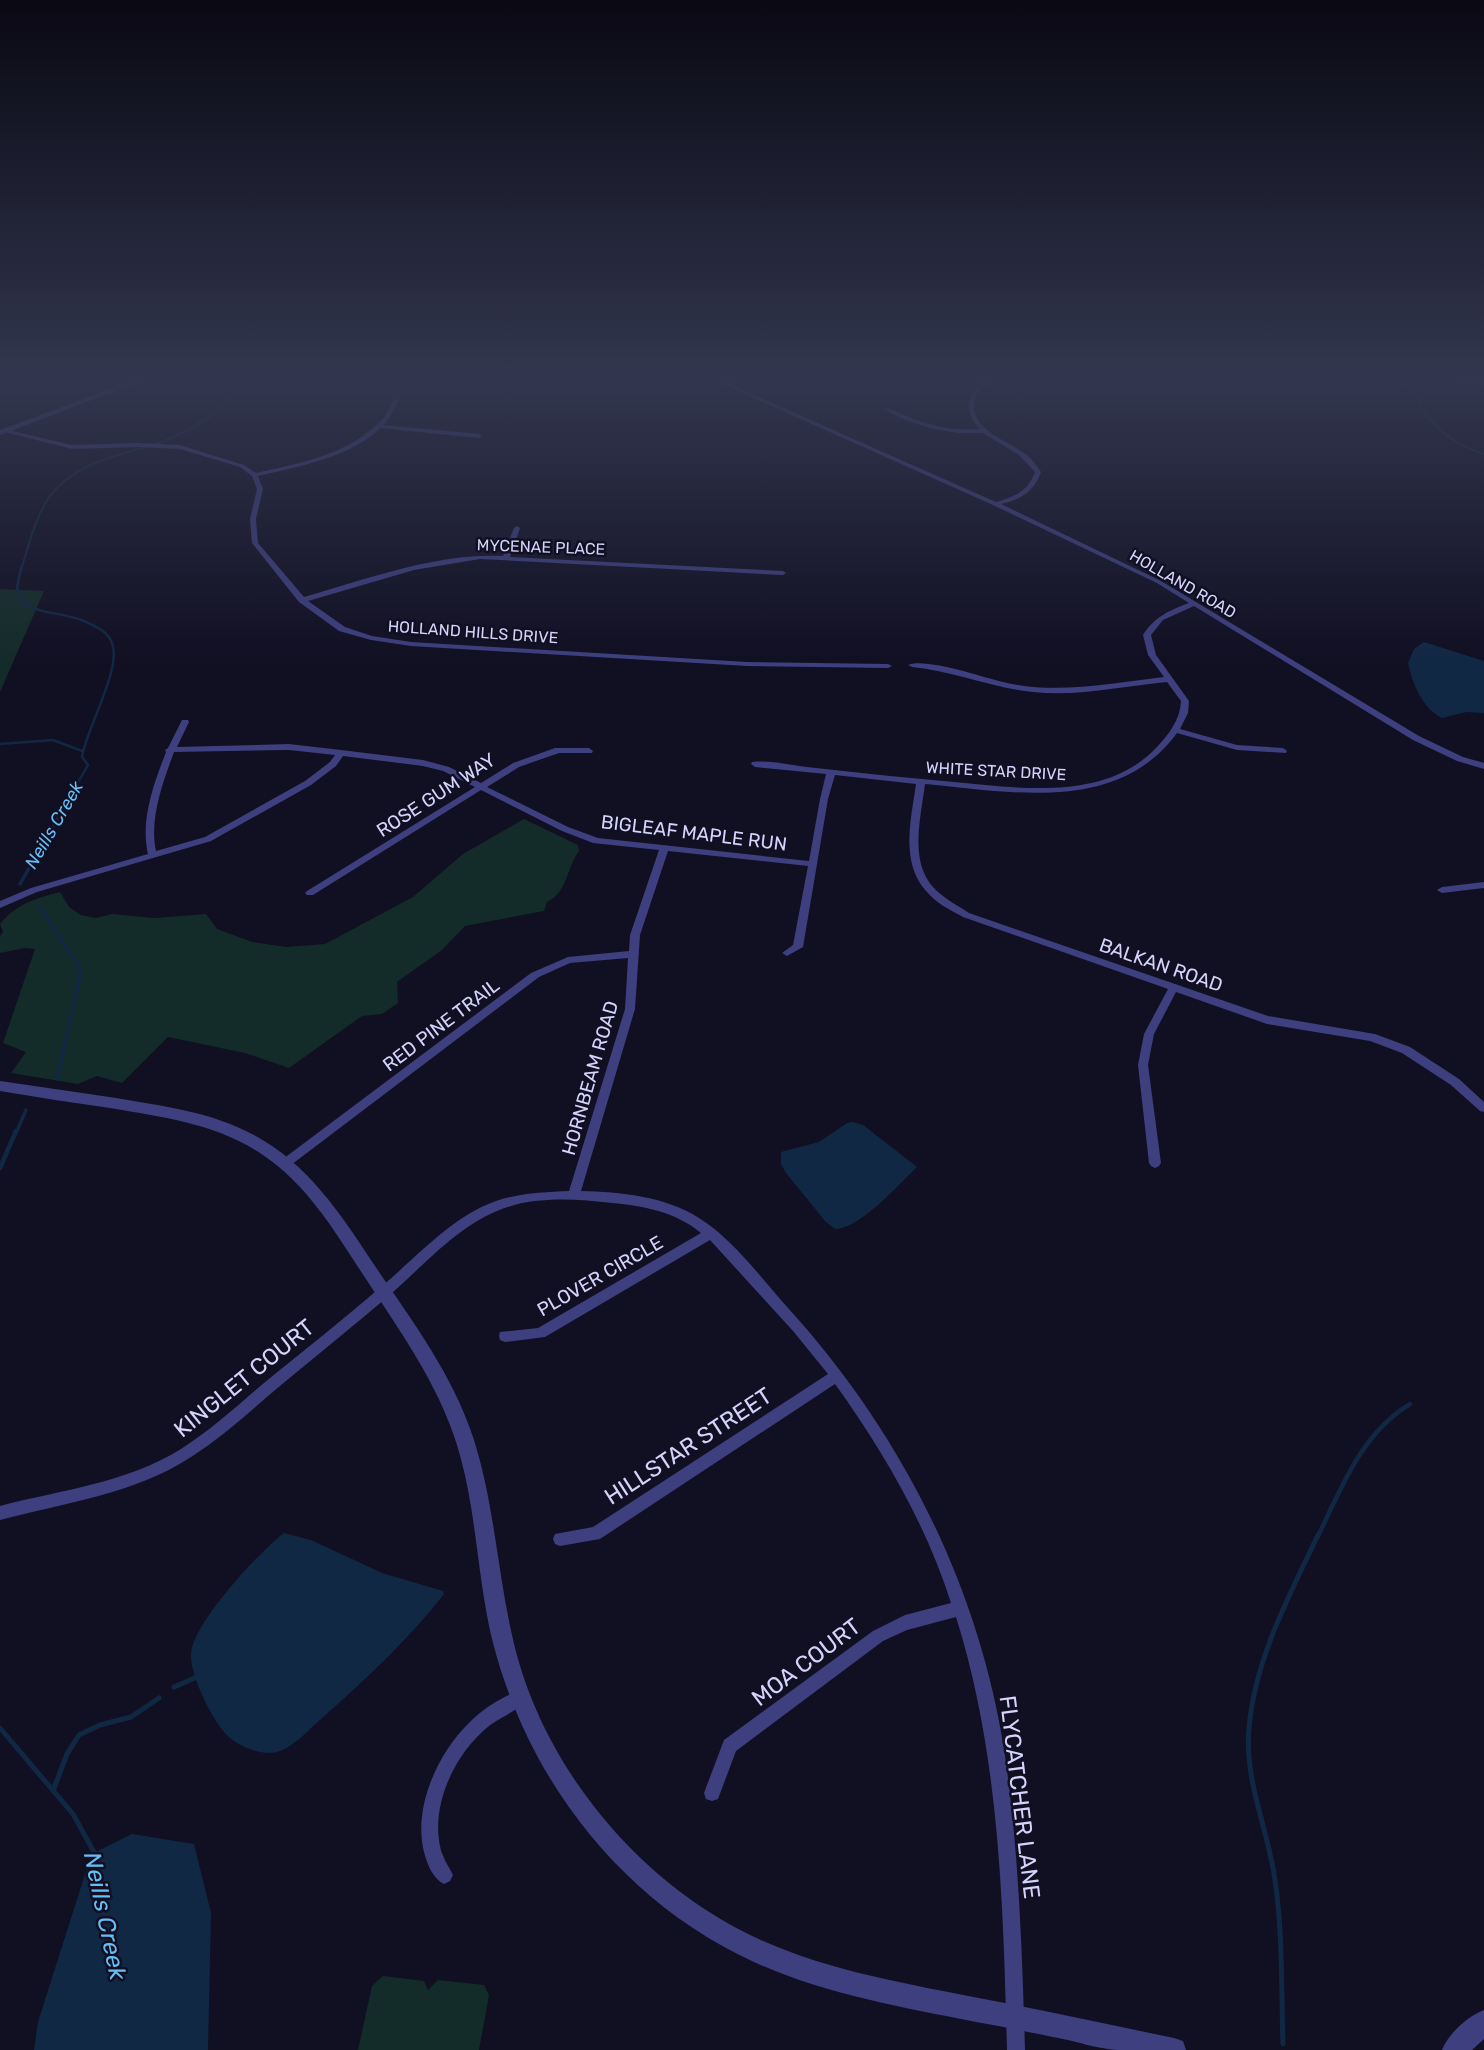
<svg xmlns="http://www.w3.org/2000/svg" width="1484" height="2050" font-family="Rubik,sans-serif">
<rect width="100%" height="100%" fill="#110f22"/>
<g fill="#132c29">
<polygon points="0,589 44,591 0,692"/>
<path d="M 524,819 L 578,845 L 579,851 C 567,867 567,893 547,902 L 544,911 L 465,926 L 442,950 L 397,982 L 398,1003 L 382,1014 L 362,1016 L 289,1068 L 245,1053 L 168,1037 L 122,1083 L 97,1076 L 78,1084 L 11,1073 L 26,1052 L 3,1043 L 35,949 L 25,948 L 0,953 L 0,936 L 3,932 L 0,924 C 17,903 35,899 60,892 L 69,907 L 81,915 L 96,918 L 112,914 L 154,918 L 206,914 L 217,929 L 252,942 L 286,947 L 325,944 L 413,897 L 463,854 Z"/>
<polygon points="383,1976 424,1981 428,1990 438,1980 484,1985 489,1995 479,2050 358,2050 372,1986"/>
</g>
<g fill="#112845">
<path d="M 1424,642 L 1484,661 L 1484,713 L 1466,712 L 1442,718 C 1423,709 1412,683 1408,663 L 1414,649 Z"/>
<path d="M 853,1122 L 863,1125 L 917,1167 C 899,1184 860,1229 835,1229 L 826,1222 L 786,1173 L 781,1164 L 781,1152 L 819,1142 L 847,1123 Z"/>
<path d="M 284,1533 L 311,1540 L 382,1573 L 443,1591 L 444,1594 C 408,1640 365,1680 321,1719 C 309,1729 295,1746 280,1751 C 265,1757 242,1748 230,1738 C 214,1725 189,1674 191,1653 C 194,1622 259,1552 284,1533 Z"/>
<polygon points="132,1834 194,1844 211,1913 208,2050 34,2050 38,2022 87,1868 94,1853"/>
</g>
<g fill="none" stroke-linecap="round" stroke-linejoin="round">
<g stroke="#112845" stroke-width="2">
<path d="M 1395,375 C 1412,385 1416,398 1426,413 C 1440,434 1460,447 1484,454"/>
<path d="M 21,570 C 28,547 36,515 50,496 C 77,460 125,455 164,441 C 200,427 229,406 253,375"/>
</g>
<g stroke="#112845" stroke-width="2.5">
<path d="M 21,568 L 17,588 L 22,602 C 40,615 64,612 84,621 C 93,625 105,630 110,639 C 126,663 86,728 82,757 L 88,765 L 58,817"/>
<polyline points="0,744 53,740 82,751"/>
</g>
<g stroke="#112845" stroke-width="3.5">
<polyline points="20,884 59,816"/>
<polyline points="40,907 81,970 57,1079"/>
<polyline points="16,1133 26,1110"/>
</g>
<g stroke="#112845" stroke-width="4.5">
<polyline points="0,1168 16,1131"/>
<path d="M 1318,1536 C 1342,1487 1361,1434 1410,1404"/>
</g>
<g stroke="#112845" stroke-width="5">
<polyline points="174,1687 197,1677"/>
<polyline points="0,1728 73,1814 95,1854"/>
<polyline points="53,1791 67,1754 79,1735 100,1725 131,1717 159,1698"/>
<path d="M 1283,2044 C 1281,1989 1283,1934 1275,1880 C 1268,1829 1244,1780 1249,1728 C 1255,1659 1289,1596 1318,1535"/>
</g>
<g fill="#3d3f7f" fill-rule="evenodd">
<path d="M 702,375 L 710,375 L 724,381 L 743,375 L 752,375 L 729,384 L 996,502 C 1015,497 1028,491 1035,472 L 1019,455 L 983,433 L 958,433 L 934,429 L 908,421 L 883,409 C 891,407 900,414 909,417 C 932,427 955,431 980,429 C 964,413 965,394 984,381 L 968,375 L 977,375 L 988,379 L 997,375 L 1006,375 C 999,378 992,381 986,385 C 980,389 975,395 974,403 C 971,431 1009,441 1027,455 C 1033,460 1037,466 1041,472 C 1034,492 1021,499 1001,504 L 1161,581 L 1419,736 L 1463,757 L 1484,763 L 1484,769 L 1457,761 L 1413,740 L 1194,606 L 1163,620 L 1151,635 L 1156,655 L 1189,701 L 1188,713 L 1180,729 L 1237,745 L 1283,748 L 1287,751 L 1286,753 L 1237,750 L 1177,733 C 1118,814 1012,792 925,784 C 921,817 909,860 933,887 C 943,898 957,905 969,913 L 1268,1016 L 1375,1034 L 1410,1047 L 1459,1079 L 1484,1102 L 1484,1112 L 1480,1111 L 1451,1085 L 1402,1053 L 1370,1041 L 1267,1024 L 1176,992 L 1154,1034 L 1148,1065 L 1161,1163 L 1159,1166 L 1155,1168 L 1151,1166 L 1149,1163 L 1138,1065 L 1144,1034 L 1168,989 L 963,917 C 950,910 936,903 926,891 C 900,862 911,819 916,784 L 835,775 L 828,799 L 803,947 L 787,956 L 782,953 L 793,945 L 808,866 L 668,851 L 640,935 L 635,1009 L 581,1191 C 620,1192 665,1196 699,1218 C 733,1239 761,1278 788,1308 C 900,1431 978,1584 1004,1749 C 1019,1849 1022,1949 1025,2050 L 1007,2050 C 1003,1904 1000,1757 956,1617 L 907,1630 L 883,1641 L 736,1751 L 718,1799 L 712,1801 L 706,1799 L 704,1793 L 724,1740 L 873,1631 L 905,1615 L 951,1603 C 926,1524 883,1451 835,1384 L 600,1539 L 560,1546 L 555,1544 L 553,1539 L 555,1534 L 593,1527 L 828,1374 L 793,1331 L 710,1240 L 545,1337 L 505,1342 L 500,1340 L 499,1336 L 500,1332 L 538,1328 L 701,1233 C 676,1212 644,1206 612,1203 C 577,1199 536,1196 502,1209 C 459,1225 426,1263 392,1293 C 354,1326 313,1358 274,1391 C 247,1414 221,1438 191,1457 C 135,1494 64,1503 0,1520 L 0,1506 C 60,1490 127,1483 181,1449 C 211,1430 237,1406 264,1383 C 303,1351 344,1319 382,1286 C 418,1256 451,1217 496,1201 C 520,1193 545,1192 569,1191 L 625,1009 L 628,958 L 570,963 L 539,977 L 291,1165 L 287,1167 L 283,1165 L 281,1162 L 283,1159 L 531,973 L 568,957 L 629,951 L 630,935 L 659,850 L 593,843 L 562,831 L 481,790 L 313,895 L 307,895 L 305,893 L 307,891 L 475,787 L 443,771 L 423,766 L 343,756 L 336,766 L 311,785 L 211,841 L 37,892 L 0,908 L 0,901 L 31,888 L 148,854 C 140,820 154,783 166,752 L 165,750 L 168,748 L 182,720 L 188,720 L 189,722 L 177,747 L 289,744 L 341,750 L 423,760 L 449,767 L 481,783 L 513,763 L 555,748 L 589,748 L 593,751 L 592,753 L 559,753 L 519,767 L 487,787 L 568,827 L 598,838 L 809,861 L 820,799 L 826,774 L 755,767 L 751,764 L 752,762 C 772,760 795,766 816,768 C 862,773 908,778 954,782 C 1021,788 1105,802 1157,747 C 1169,734 1180,720 1181,701 L 1167,682 C 1123,686 1078,697 1033,692 C 992,688 953,671 912,667 L 908,665 C 924,657 983,677 1003,682 C 1057,695 1110,683 1164,677 L 1148,655 L 1143,635 C 1154,617 1170,610 1189,603 L 1157,583 L 993,505 ZM 289,750 L 335,755 L 330,762 L 305,781 L 205,837 L 156,851 C 149,819 163,782 174,752 Z"/>
<polygon points="1458,378 1484,379 1484,383 1456,381 1456,379"/>
<path d="M 396,398 L 399,400 L 390,417 L 383,425 L 479,434 L 482,436 L 479,438 L 380,428 C 352,457 297,467 258,476 L 263,489 L 256,519 L 258,543 L 304,597 C 368,579 435,553 503,556 L 514,528 L 517,526 L 520,528 L 510,557 L 783,571 L 786,573 L 783,575 L 480,559 L 414,570 L 308,601 L 345,627 L 372,636 L 411,642 L 747,662 L 888,664 L 892,666 L 888,668 L 747,666 L 411,646 L 371,640 L 339,631 L 299,602 L 252,543 L 250,519 L 257,489 L 252,476 L 240,467 L 180,449 L 139,447 L 72,449 L 1,431 L 4,429 L 72,445 L 139,443 L 180,445 L 244,465 L 256,473 C 295,464 342,456 373,428 C 377,425 382,420 385,416 C 389,410 391,403 396,398 Z"/>
<polygon points="1484,882 1484,888 1442,893 1437,890 1442,887"/>
<path d="M 519,1690 L 525,1692 L 527,1698 C 522,1709 499,1718 489,1726 C 456,1752 431,1803 440,1846 C 442,1857 448,1865 453,1875 L 450,1881 L 444,1884 C 433,1879 427,1864 424,1852 C 413,1808 437,1754 469,1723 C 482,1709 501,1698 519,1690 Z"/>
</g>
<g fill="#3d3f7f" fill-rule="evenodd">
<polygon points="147,375 158,375 0,435 0,430"/>
<path d="M 0,1081 C 39,1087 78,1092 116,1098 C 163,1106 212,1112 254,1135 C 308,1164 340,1213 373,1263 C 410,1318 452,1373 473,1437 C 494,1501 497,1569 512,1635 C 536,1746 611,1848 706,1910 C 789,1965 888,1980 984,1999 C 1048,2011 1111,2025 1174,2038 L 1183,2041 L 1186,2050 C 1164,2050 1141,2050 1118,2050 C 1101,2049 1084,2044 1068,2040 C 1037,2034 1007,2027 976,2022 C 901,2007 824,1994 754,1962 C 623,1902 529,1782 493,1643 C 478,1583 477,1519 461,1459 C 444,1392 403,1336 366,1279 C 336,1234 309,1186 263,1155 C 218,1124 163,1117 110,1108 C 73,1103 37,1097 0,1091 Z"/>
<path d="M 1484,2010 L 1484,2039 L 1472,2050 L 1442,2050 C 1448,2034 1468,2016 1484,2010 Z"/>
</g>
</g>
<linearGradient id="sky" x2="0" y2="1"><stop stop-color="#090813"/><stop offset="0.57" stop-color="#32374f"/><stop offset="1" stop-color="#32374f" stop-opacity="0"/></linearGradient>
<rect width="1484" height="662" fill="url(#sky)"/>
<g text-anchor="middle" dominant-baseline="central" stroke-width="5" stroke-linejoin="round" paint-order="stroke">
<g font-size="16" fill="#d5d3fc" stroke="#110f22">
<text transform="translate(541 547) rotate(2)">MYCENAE PLACE</text>
<text transform="translate(1183 584) rotate(30)">HOLLAND ROAD</text>
<text transform="translate(473 632) rotate(4)">HOLLAND HILLS DRIVE</text>
<text transform="translate(996 771) rotate(3)">WHITE STAR DRIVE</text>
</g>
<g font-size="18" font-style="italic" fill="#67bef6" stroke="#110f22">
<text transform="translate(54 825) rotate(-60)">Neills Creek</text>
</g>
<g font-size="19" fill="#d5d3fc" stroke="#110f22">
<text transform="translate(436 795) rotate(-33)">ROSE GUM WAY</text>
<text transform="translate(694 833) rotate(7)">BIGLEAF MAPLE RUN</text>
<text transform="translate(1161 965) rotate(19)">BALKAN ROAD</text>
<text transform="translate(441 1025) rotate(-37)">RED PINE TRAIL</text>
<text transform="translate(590 1078) rotate(-74)">HORNBEAM ROAD</text>
<text transform="translate(600 1276) rotate(-30)">PLOVER CIRCLE</text>
</g>
<g font-size="23" fill="#d5d3fc" stroke="#110f22">
<text transform="translate(244 1378) rotate(-39)">KINGLET COURT</text>
<text transform="translate(688 1446) rotate(-33)">HILLSTAR STREET</text>
<text transform="translate(806 1662) rotate(-37)">MOA COURT</text>
<text transform="translate(1020 1797) rotate(83)">FLYCATCHER LANE</text>
</g>
<g font-size="24" font-style="italic" fill="#67bef6" stroke="#110f22">
<text transform="translate(105 1916) rotate(78)">Neills Creek</text>
</g>
</g>
</svg>
